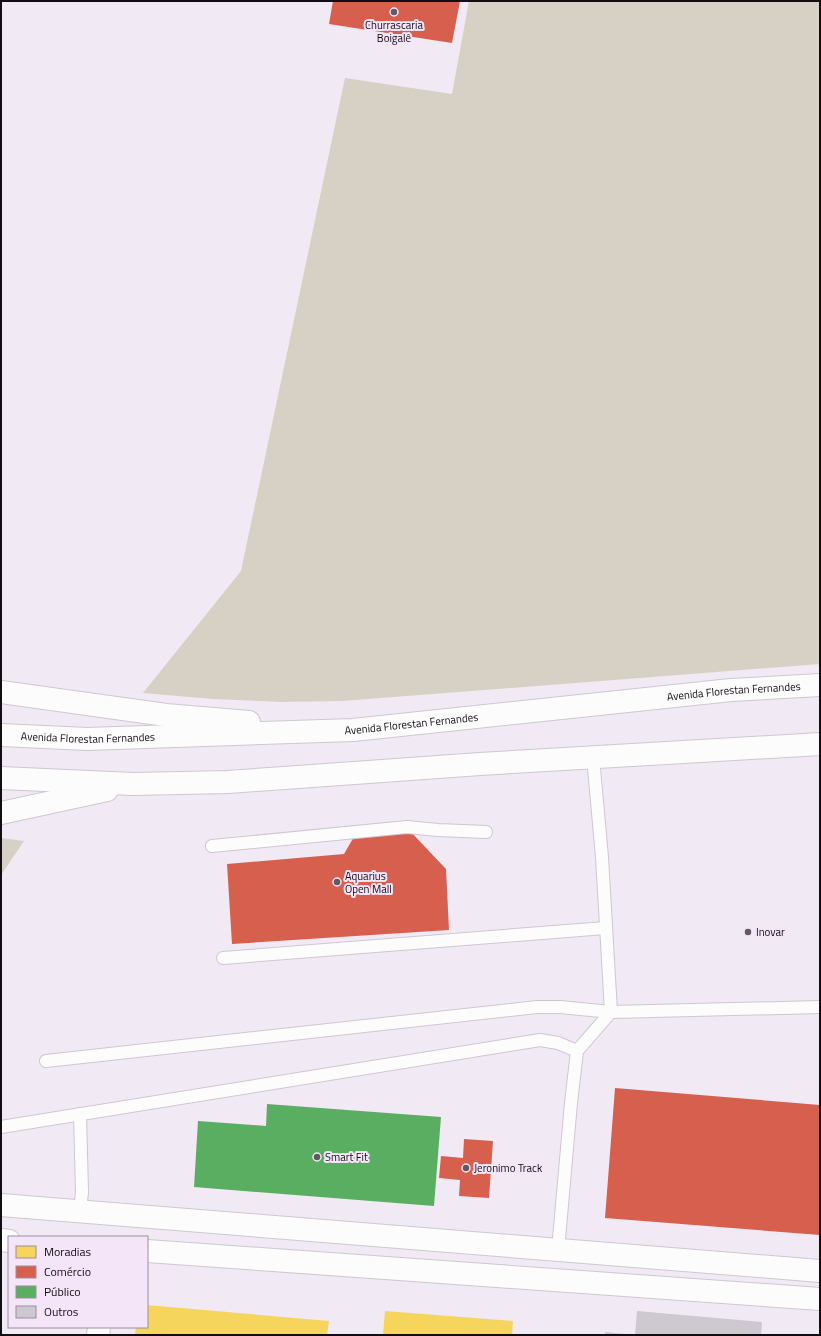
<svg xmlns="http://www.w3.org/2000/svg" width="821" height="1336" font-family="'Titillium Web',sans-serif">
<rect width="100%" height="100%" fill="#f1e9f4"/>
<g fill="#d7d0c4">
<polygon points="469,1 820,1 820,664 342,701 282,702 213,699 143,693 241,571 345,78 452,94"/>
<polygon points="1,838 24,841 1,875"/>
</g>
<g fill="#f6d55c">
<polygon points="147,1305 329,1321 327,1335 135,1335 136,1327 147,1327"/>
<polygon points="385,1311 513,1321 512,1335 383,1335"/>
</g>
<g fill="#d6604d">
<polygon points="333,1 460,1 452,43 329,24"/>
<polygon points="410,831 446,869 449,930 232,944 227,864 344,854 355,835"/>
<polygon points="615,1088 820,1105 820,1235 605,1218"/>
<polygon points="464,1139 493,1141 489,1198 459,1196 460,1180 439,1178 441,1156 463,1158"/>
</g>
<polygon fill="#5aae61" points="267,1104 441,1117 434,1206 194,1187 198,1121 266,1126"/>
<g fill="#cec8d0">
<polygon points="637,1311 762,1322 761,1335 635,1335"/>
<polygon points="605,1332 626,1334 626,1335 605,1335"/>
</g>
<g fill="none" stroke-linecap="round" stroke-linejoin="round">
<g stroke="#cec7d0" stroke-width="14">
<g id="lane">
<polyline points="212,846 407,827 438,830 486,832"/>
<polyline points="223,958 605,928"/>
<polyline points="46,1061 537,1007 560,1007 611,1012 820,1007"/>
<polyline points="1,1127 540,1040 558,1043 577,1051"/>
<polyline points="80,1211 82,1192 80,1114"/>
<polyline points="558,1250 571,1103 577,1051 611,1012 602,857 593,757"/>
</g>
</g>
<g stroke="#cec7d0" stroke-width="24">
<polyline id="street" points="98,1335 99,1327"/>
</g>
<g stroke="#cec7d0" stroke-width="24">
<g id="secondary">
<polyline points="1,1205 820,1271"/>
<polyline points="1,1240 9,1241"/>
<polyline points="147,1251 820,1299"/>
</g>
</g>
<g stroke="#cec7d0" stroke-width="24">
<g id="highway">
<polyline points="1,692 166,715 249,722"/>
<path id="s1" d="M 1,735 L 87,739 L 353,730 L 731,690 L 820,685"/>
<polyline points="1,778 133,784 228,782 480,764 820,744"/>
<polyline points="1,813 107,790"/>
</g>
</g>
<use href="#lane" stroke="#fdfcfd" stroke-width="12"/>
<use href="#street" stroke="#fdfcfd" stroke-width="22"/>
<use href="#secondary" stroke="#fdfcfd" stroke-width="22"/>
<use href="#highway" stroke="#fdfcfd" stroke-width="22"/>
</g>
<g fill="#605a62" stroke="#f4e5f8" stroke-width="1.5">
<circle cx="394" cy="12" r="4"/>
<circle cx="337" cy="882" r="4"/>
<circle cx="748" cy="932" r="4"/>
<circle cx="317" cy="1157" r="4"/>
<circle cx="466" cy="1168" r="4"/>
</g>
<g text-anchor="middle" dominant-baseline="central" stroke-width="4" stroke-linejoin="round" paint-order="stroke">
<g font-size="11" fill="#120d13" stroke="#f4e5f8" text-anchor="start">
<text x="394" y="25" text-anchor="middle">Churrascaria<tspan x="394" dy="13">Boigalê</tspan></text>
<text x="345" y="876">Aquarius<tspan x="345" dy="13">Open Mall</tspan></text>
<text x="756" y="932">Inovar</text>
<text x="325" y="1157">Smart Fit</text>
<text x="474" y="1168">Jeronimo Track</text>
</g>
<g font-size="11" fill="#120d13" stroke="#f4e5f8">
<text stroke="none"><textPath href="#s1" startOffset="735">Avenida Florestan Fernandes</textPath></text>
<text stroke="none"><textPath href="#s1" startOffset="411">Avenida Florestan Fernandes</textPath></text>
<text stroke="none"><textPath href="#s1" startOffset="87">Avenida Florestan Fernandes</textPath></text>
</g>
</g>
<rect width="821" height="1336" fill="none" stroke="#120d13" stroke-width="4"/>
<rect x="8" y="1236" width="140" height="92" fill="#f4e5f8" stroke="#9a8f9c"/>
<rect x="16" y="1246" width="20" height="12" fill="#f6d55c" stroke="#9a8f9c"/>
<text x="44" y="1256" font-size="12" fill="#120d13">Moradias</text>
<rect x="16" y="1266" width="20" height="12" fill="#d6604d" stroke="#9a8f9c"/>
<text x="44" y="1276" font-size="12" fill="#120d13">Comércio</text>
<rect x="16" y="1286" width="20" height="12" fill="#5aae61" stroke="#9a8f9c"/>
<text x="44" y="1296" font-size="12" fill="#120d13">Público</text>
<rect x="16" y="1306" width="20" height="12" fill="#cec8d0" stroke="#9a8f9c"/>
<text x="44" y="1316" font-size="12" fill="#120d13">Outros</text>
</svg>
